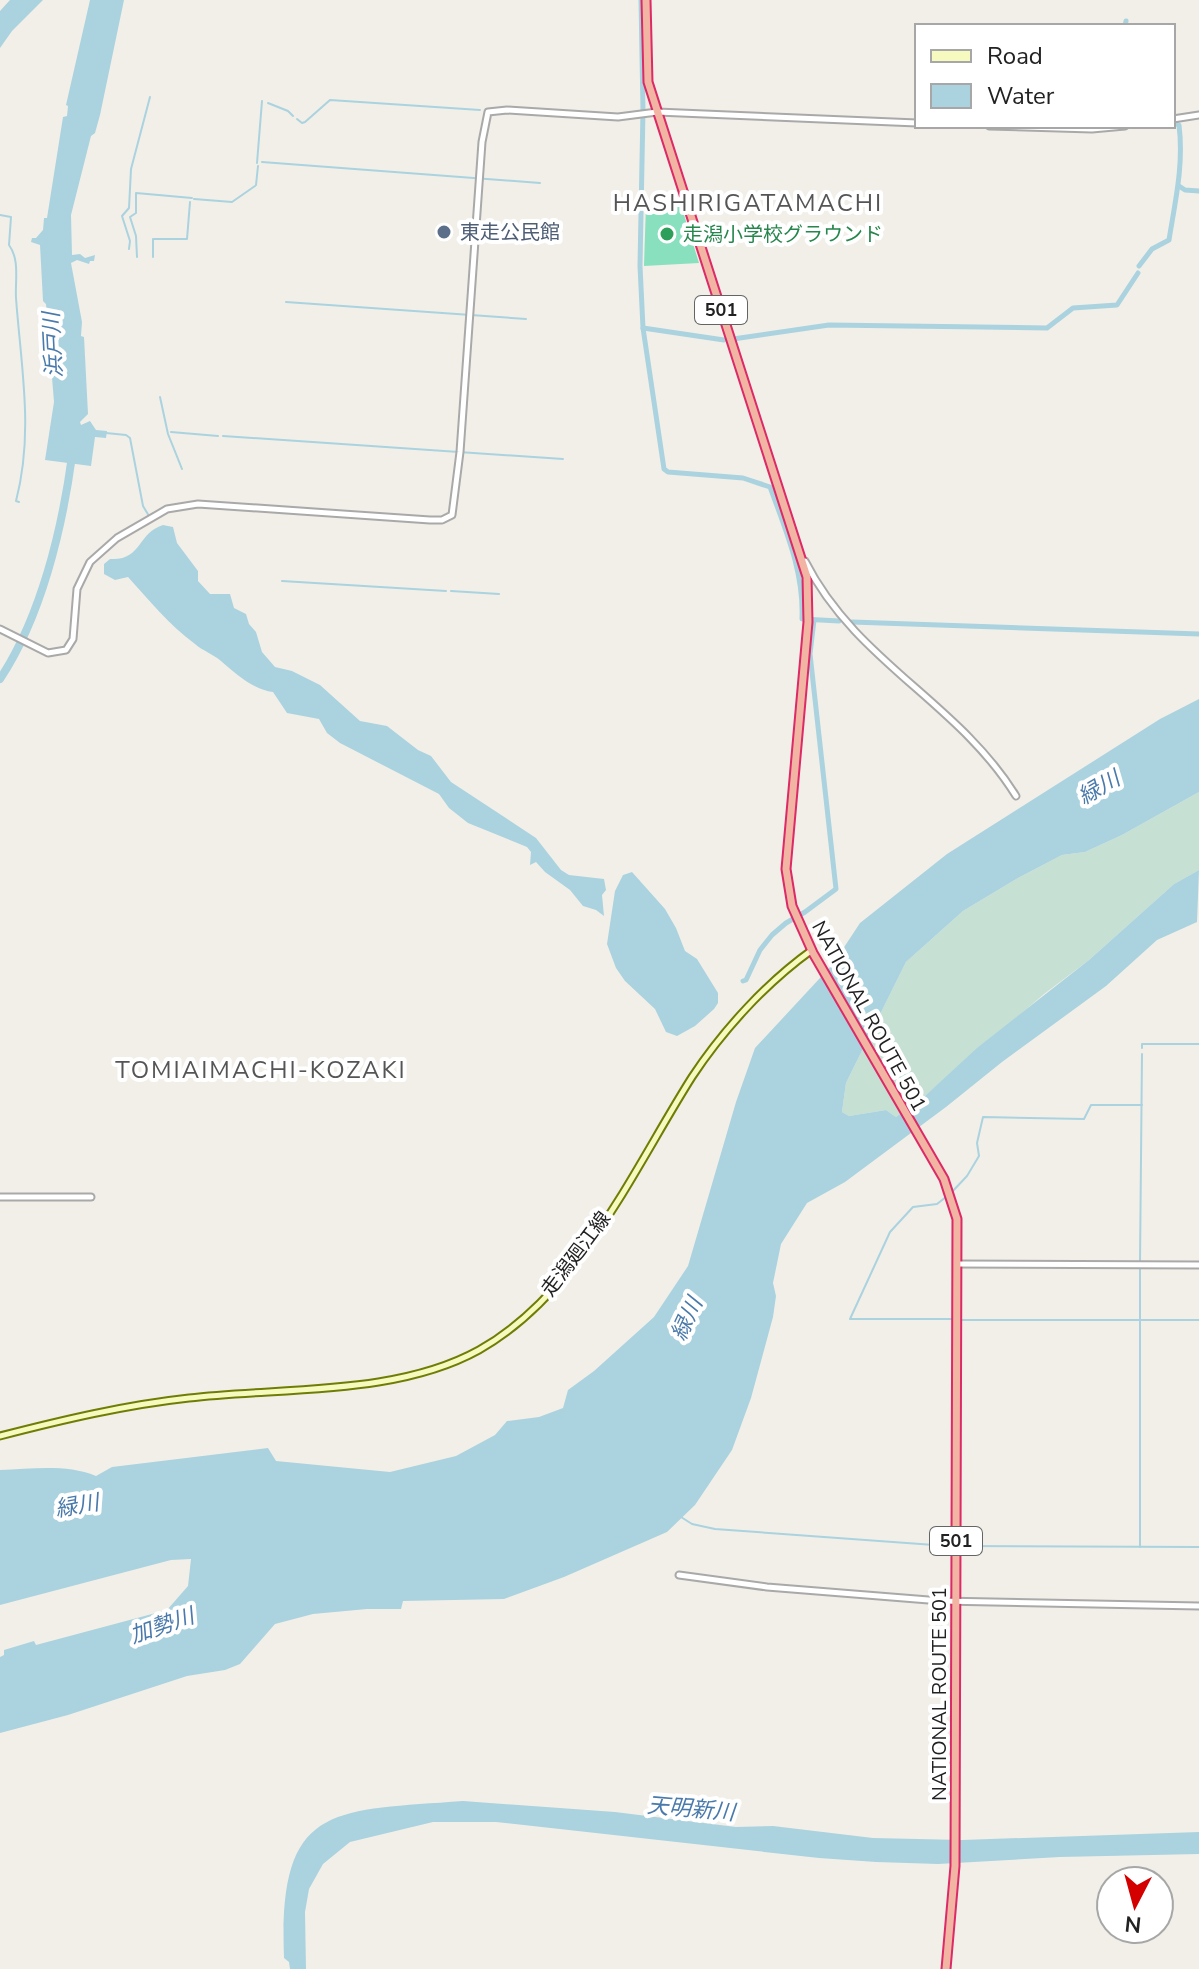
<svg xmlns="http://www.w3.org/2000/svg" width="1199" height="1969" font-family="'Nunito Sans','Noto Sans JP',sans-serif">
<rect width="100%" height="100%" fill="#f2efe9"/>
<polygon fill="#c6e0d4" points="1199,792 1199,870 1174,884 1089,960 1044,994 925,1096 896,1117 886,1110 849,1116 842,1112 846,1083 906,962 963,911 1018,878 1062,855 1085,852 1122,835"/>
<polygon fill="#88e0be" points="646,205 681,205 699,263 644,266"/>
<g fill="#aad3df">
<polygon points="10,0 43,0 12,31 0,48 0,11"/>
<polygon points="90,0 124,0 100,115 95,133 91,136 71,215 72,255 80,254 85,258 95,255 94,261 90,261 89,264 77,260 71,263 82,322 81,336 84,337 88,414 80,422 81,425 90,421 96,430 107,431 106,438 95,437 91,466 45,460 54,402 46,304 43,301 40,245 31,242 32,238 36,238 43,230 44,218 47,218 63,117 67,116 68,106 66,105"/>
<path d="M 163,525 L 173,527 L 177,543 L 198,571 L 198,581 L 210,594 L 230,594 L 234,608 L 246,614 L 249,624 L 256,632 L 262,652 L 275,667 L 292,671 L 320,685 L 360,721 L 387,726 L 418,750 L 431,756 L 451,782 L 536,838 L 561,870 L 569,875 L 604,879 L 606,890 L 602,895 L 604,916 L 596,910 L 583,906 L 570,890 L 545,872 L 536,862 L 530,865 L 531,852 L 527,847 L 468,823 L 449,808 L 439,794 L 340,743 L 327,733 L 319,719 L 287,713 L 273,692 C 254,690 236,674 221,661 C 213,654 203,651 195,644 C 169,625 149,600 128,577 L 115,580 L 104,574 L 104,564 L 110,559 C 142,561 137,533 163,525 Z"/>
<path d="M 1199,699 L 1199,792 L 1122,835 L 1085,852 L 1062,855 L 1018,878 L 963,911 L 906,962 L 846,1083 L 842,1112 L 849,1116 L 886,1110 L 896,1117 L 925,1096 L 977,1048 L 1089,960 L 1174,884 L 1199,870 L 1197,922 L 1157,940 L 1106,986 L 1002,1062 L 946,1107 L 845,1182 L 807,1203 L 781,1244 L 773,1283 L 776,1296 L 773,1317 L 751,1398 L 732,1450 L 695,1505 L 667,1532 L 564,1577 L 504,1599 L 403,1601 L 401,1609 L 367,1609 L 313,1614 L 275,1624 L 240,1664 L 225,1670 L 187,1676 L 68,1715 L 0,1733 L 0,1657 L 4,1655 L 4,1650 L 34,1641 L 36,1645 L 167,1610 L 188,1586 L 191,1559 L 171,1560 L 0,1605 L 0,1470 C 32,1469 67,1464 96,1476 L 112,1467 L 268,1448 L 276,1461 L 390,1472 L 456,1456 L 495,1435 L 507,1421 L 539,1417 L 563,1408 L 568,1390 L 594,1371 L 654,1317 L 688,1266 L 736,1102 L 755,1048 L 833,964 L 860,923 L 947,854 L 1160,719 Z"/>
<polygon points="632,872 665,909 676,928 685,951 697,959 718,993 718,1003 714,1009 695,1026 677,1036 666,1032 655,1009 625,981 616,968 607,944 615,891 623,875"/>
<path d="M 463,1801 L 615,1812 L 736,1827 L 773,1826 L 873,1838 L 962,1840 L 1199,1832 L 1199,1854 L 1060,1857 L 938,1864 L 876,1862 L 819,1858 L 496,1822 L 433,1822 L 350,1842 L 323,1864 L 309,1889 L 305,1912 L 306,1969 L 290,1969 L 289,1962 L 284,1958 C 278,1803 331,1811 463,1801 Z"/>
</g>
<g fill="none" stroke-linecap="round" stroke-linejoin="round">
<g stroke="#aad3df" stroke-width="2">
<polyline points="268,103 288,111 293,116"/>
<polyline points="297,119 302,123 305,122 330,100 480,110"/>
<polyline points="262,162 540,183"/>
<polyline points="257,163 262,101"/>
<polyline points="256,185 258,166"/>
<polyline points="194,199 232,202 255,186"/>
<path d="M 0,215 L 11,217 L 9,245 C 20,260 15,280 16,298 C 21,367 34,432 16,501 L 19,502"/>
<polyline points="129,249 130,241 122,216 129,208 131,169 150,97"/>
<polyline points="137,257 136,236 130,217 136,213 136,193 192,198"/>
<polyline points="153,257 153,239 187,239 190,202"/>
<polyline points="286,302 526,319"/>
<polyline points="160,397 168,434 182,469"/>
<polyline points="171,432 218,436"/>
<polyline points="106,433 126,435 130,438 143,506 149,516"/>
<polyline points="223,436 563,459"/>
<polyline points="282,581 446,591"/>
<polyline points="451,591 499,594"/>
<polyline points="1142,1048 1142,1044 1199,1044"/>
<polyline points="951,1193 967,1176 979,1156 977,1143 983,1117 1084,1119 1091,1105 1142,1105"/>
<polyline points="946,1197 937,1204 913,1207 890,1232 850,1319 954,1319"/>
<polyline points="1140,1262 1142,1054"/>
<polyline points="960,1320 1199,1320"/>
<polyline points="681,1517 692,1524 715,1529 948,1546"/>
<polyline points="960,1546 1199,1547"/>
<polyline points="1140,1547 1140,1268"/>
</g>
<g stroke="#aad3df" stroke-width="5">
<path d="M 641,0 L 643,110 L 640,266 L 643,328 L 664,469 L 668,472 L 743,478 L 770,487 C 786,531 804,572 802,619 L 839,621"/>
<polyline points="1125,26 1126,21"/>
<polyline points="1139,126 1150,126"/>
<polyline points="1179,186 1185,190 1199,191"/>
<path d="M 1139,266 L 1152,249 L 1169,240 C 1175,202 1184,165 1179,125 L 1173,123"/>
<polyline points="643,328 724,340"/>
<polyline points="733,339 829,325 1047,328 1073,308 1117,305 1138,273"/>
<polyline points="852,622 1199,634"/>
<polyline points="743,981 746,980 760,950 772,935 786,923 805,912 836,889 810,654 814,620"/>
</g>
<path stroke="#aad3df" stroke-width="8" d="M 0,679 C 41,617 62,530 72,456"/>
<g stroke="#a9a9a9" stroke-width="9">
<g id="tertiary">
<polyline points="1173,119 1199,115"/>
<polyline points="989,126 1092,129 1125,126"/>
<path d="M 805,561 C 856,662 958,702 1016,796"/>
<polyline points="0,629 48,653 66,650 73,639 77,589 90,562 117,538 167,509 198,504 430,520 442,520 452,515 460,452 482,142 488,112 507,110 618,117 657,112 917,123"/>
<polyline points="0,1197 91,1197"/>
<polyline points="957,1264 1199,1265"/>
<polyline points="679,1575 767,1587 941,1601 1199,1606"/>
</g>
</g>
<g stroke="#707d05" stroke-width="9">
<path id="secondary" d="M 0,1436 C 62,1420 125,1405 189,1398 C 282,1387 396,1396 479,1350 C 579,1294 633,1170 692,1077 C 723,1030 766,983 812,950"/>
</g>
<g stroke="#dc2a67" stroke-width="11">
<polyline id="trunk" points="646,0 648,82 807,577 808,622 786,869 792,906 813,953 944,1179 957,1219 955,1866 946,1969"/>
</g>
<use href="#tertiary" stroke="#fff" stroke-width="5"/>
<use href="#secondary" stroke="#f7fabf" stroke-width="5"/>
<use href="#trunk" stroke="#f2b4a3" stroke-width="7"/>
</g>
<circle fill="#5c6f8a" stroke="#fff" stroke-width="3" cx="444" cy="232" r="8"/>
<circle fill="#2e9e5b" stroke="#fff" stroke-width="3" cx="667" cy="234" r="8"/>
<g text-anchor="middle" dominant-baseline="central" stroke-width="8" stroke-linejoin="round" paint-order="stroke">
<g fill="#fff" stroke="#646464" stroke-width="2">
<rect x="695" y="296" width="52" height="28" rx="6"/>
<rect x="930" y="1527" width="52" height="28" rx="6"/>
</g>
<g font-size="18" font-weight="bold" fill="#222">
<text x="721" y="310">501</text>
<text x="956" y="1541">501</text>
</g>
<g font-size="20" fill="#4e5e75" stroke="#fff" text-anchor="start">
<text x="460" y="232">東走公民館</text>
</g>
<g font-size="20" fill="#27864d" stroke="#fff" text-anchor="start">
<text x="683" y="234">走潟小学校グラウンド</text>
</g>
<g font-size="20" fill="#222" stroke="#fff">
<text transform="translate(869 1016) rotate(61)">NATIONAL ROUTE 501</text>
<text transform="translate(576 1254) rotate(-53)">走潟廻江線</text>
<text transform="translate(939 1694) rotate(-90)">NATIONAL ROUTE 501</text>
</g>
<g font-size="22" font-style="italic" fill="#4a7aab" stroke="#fff">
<text transform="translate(53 345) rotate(-93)">浜戸川</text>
<text transform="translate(1099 788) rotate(-30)">緑川</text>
<text transform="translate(687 1319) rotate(-65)">緑川</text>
<text transform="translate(77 1506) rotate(-10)">緑川</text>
<text transform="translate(162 1626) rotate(-19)">加勢川</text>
<text transform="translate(691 1809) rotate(5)">天明新川</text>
</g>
<g font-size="24" letter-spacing="2" fill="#555" stroke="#fff">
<text x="748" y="203">HASHIRIGATAMACHI</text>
<text x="261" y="1070">TOMIAIMACHI-KOZAKI</text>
</g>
</g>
<rect x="915" y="24" width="260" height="104" fill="#ffffff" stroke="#a7a7a7" stroke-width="2"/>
<rect x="931" y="50" width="40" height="12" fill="#f7fabf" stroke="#a7a7a7" stroke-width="2"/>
<text x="987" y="64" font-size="24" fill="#222222">Road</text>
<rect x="931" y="84" width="40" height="24" fill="#aad3df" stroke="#a7a7a7" stroke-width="2"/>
<text x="987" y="104" font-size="24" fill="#222222">Water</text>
<g transform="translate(1135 1905) rotate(186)"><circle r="38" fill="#ffffff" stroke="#a7a7a7" stroke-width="2"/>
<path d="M0-6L14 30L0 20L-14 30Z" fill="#d40000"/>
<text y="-12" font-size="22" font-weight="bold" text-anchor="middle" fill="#222222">N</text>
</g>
</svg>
